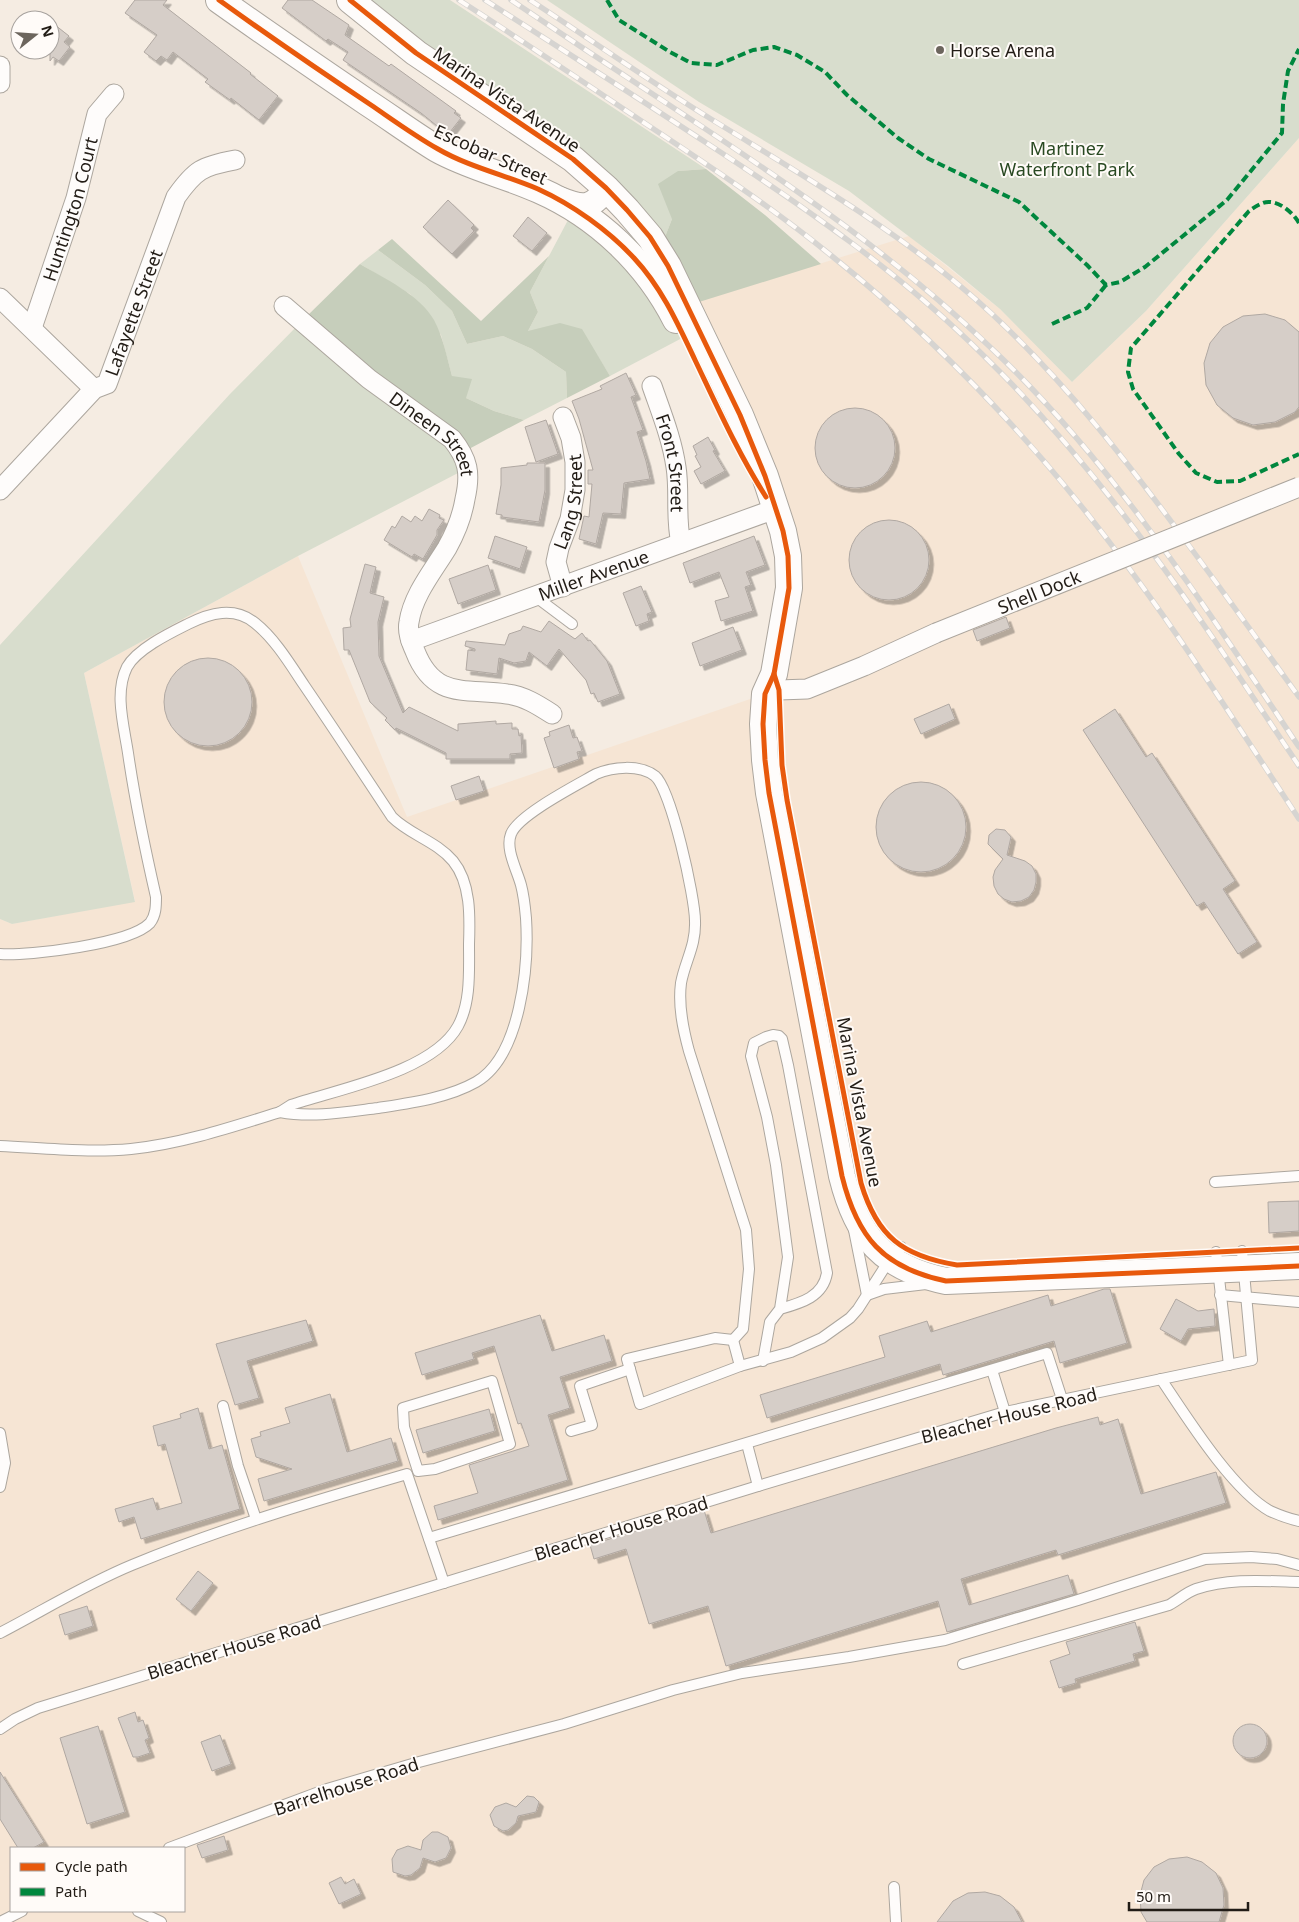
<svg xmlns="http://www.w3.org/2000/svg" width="1299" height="1922" font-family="'Noto Sans',sans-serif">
<defs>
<filter id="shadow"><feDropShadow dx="4.5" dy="4.5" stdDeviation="0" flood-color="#0004"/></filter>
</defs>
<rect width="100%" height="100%" fill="#f5ece2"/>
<g fill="#f6e5d4" fill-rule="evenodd">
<polygon points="1299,138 1299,1248 957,1265 936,1262 915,1255 901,1247 884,1229 867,1204 861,1183 787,800 782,765 779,690 788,556 687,305 909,236 1000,309 1072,382 1146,311"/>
<path d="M 298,556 L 407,817 L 765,694 L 847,1197 L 911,1271 L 1299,1266 L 1299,1922 L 0,1922 L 0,919 L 12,924 L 135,901 L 84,673 ZM 11,1848 L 184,1848 L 184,1911 L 11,1911 Z"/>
</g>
<g fill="#d8ddcd">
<polygon points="367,0 450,0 706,169 678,171 672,219 663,242 457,69"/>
<polygon points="547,0 1299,0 1299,138 1146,311 1072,382 1000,309 948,266 849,191 699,102"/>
<polygon points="568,220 601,228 672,312 684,337 610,376 597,355 528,331 538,312 530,292"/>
<polygon points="378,250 425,285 452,311 467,344 503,336 532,349 566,372 567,398 524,420 494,411 466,398 452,376 441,335 410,294 360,264"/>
<polygon points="301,322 449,442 460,472 298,556 84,673 135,902 12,924 0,919 0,645 230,394"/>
</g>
<g fill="#c6cebb">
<polygon points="706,169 765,215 821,264 699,302 663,242 672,219 658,184 678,171"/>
<polygon points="392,239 481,321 549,256 530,292 538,312 528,331 560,323 582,329 610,376 567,398 566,372 532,349 503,336 467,344 452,311 425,285 378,250"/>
<path d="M 360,264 C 384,278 420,295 434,320 C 443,337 447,357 452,376 L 472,379 L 466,398 L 494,411 L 524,420 L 467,450 L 306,317 Z"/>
</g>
<g fill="#d6cec8" stroke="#b0a8a2" filter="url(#shadow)">
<polygon points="135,0 167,0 163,5 251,73 250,74 278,96 259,120 231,98 230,100 205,82 208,79 173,52 167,60 161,56 156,61 144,52 157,35 125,13"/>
<polygon points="288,0 312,0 349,25 345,35 389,66 391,64 456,111 454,113 461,118 450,132 444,128 442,130 421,113 343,60 348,52 328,39 326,41 282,8"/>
<polygon points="50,21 69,36 64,42 70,47 59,61 53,57 50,61"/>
<polygon points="448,200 474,225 471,228 474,231 452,254 423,227"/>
<polygon points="528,217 547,233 532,251 513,236"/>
<polygon points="1265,314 1285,320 1299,332 1299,407 1295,412 1275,422 1253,425 1233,418 1217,405 1206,385 1204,363 1210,343 1223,327 1243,316"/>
<polygon points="626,373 636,395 631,397 643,430 637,432 646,461 650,479 624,483 621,514 603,513 596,544 579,539 584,516 589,517 592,484 588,484 588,470 593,470 579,419 572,401 602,389 600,386"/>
<circle cx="855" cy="448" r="40"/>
<polygon points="546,420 558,454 536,462 525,427"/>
<polygon points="708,437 715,450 713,451 725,471 701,484 694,471 701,467 695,456 697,455 693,446"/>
<polygon points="527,463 545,463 545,490 539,522 502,517 502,515 496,514 501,485 501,468 527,465"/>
<polygon points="429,509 440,515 439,518 444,520 437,530 437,535 423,559 414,554 412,557 384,540 392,526 395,528 402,516 411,522 415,516 422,521"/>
<circle cx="889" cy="560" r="40"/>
<polygon points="495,536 527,547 520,569 488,558"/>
<polygon points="754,536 765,565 746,572 751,585 745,587 753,611 721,621 715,601 729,597 719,572 690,583 683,563"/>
<polygon points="365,564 376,567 370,593 384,597 378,622 379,656 403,713 409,707 458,731 458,724 496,721 496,724 512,723 512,729 518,729 519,736 521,735 522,753 510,754 510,759 446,759 446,753 396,728 395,730 385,720 387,718 370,702 349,650 344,650 343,628 351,627 350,619"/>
<polygon points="488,565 496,590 458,604 449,579"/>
<polygon points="641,586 652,612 647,614 649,621 636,626 623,593"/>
<polygon points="1006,617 1010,628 977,641 973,630"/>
<polygon points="549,621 575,639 582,633 588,641 590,640 607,661 620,694 598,702 594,693 591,694 586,680 559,649 547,666 529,652 526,661 514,663 499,658 497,674 466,670 468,650 475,651 475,649 465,646 466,641 505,645 509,634 521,630 523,626 541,632"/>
<polygon points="733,627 742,650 700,666 692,643"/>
<circle cx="208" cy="702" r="44"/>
<polygon points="949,704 955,719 921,734 914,719"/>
<polygon points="1115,709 1146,757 1152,753 1235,881 1223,889 1257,942 1238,954 1204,902 1197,906 1083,730"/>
<polygon points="569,725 573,738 577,737 582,751 577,752 579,759 554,768 544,738 550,736 549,732"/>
<polygon points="479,776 484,791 456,800 451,786"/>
<circle cx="921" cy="827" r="45"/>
<polygon points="996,829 1005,830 1011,837 1007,855 1025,861 1032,866 1036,874 1036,882 1034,890 1029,897 1021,901 1012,902 1004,899 998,894 994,886 993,877 995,870 1003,859 988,844 989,835"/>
<polygon points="1299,1201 1299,1231 1269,1233 1268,1202"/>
<polygon points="1104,1289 1110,1289 1127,1343 1060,1363 1054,1341 943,1375 940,1364 767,1418 760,1395 885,1357 879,1336 927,1321 931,1332 1048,1295 1051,1306"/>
<polygon points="1176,1299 1198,1311 1214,1309 1215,1326 1188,1329 1181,1341 1160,1329"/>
<polygon points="540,1315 552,1351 604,1335 612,1361 560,1377 570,1408 548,1415 568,1480 438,1520 434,1506 478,1493 469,1465 529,1446 521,1423 518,1424 494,1346 472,1353 474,1359 422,1375 415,1353"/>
<polygon points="306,1320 313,1341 247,1361 259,1398 235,1405 216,1344"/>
<polygon points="330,1394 347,1452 391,1438 398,1461 264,1501 258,1479 292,1469 256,1457 251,1439 261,1436 260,1432 290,1423 285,1408"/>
<polygon points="198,1408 209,1449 222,1445 240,1509 141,1539 134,1517 119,1522 115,1509 153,1498 157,1510 182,1503 165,1444 158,1446 153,1426 181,1418 180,1414"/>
<polygon points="489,1409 495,1431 423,1453 416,1430"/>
<polygon points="1098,1417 1100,1425 1118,1419 1141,1494 1216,1472 1226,1503 1058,1555 1056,1550 961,1579 969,1605 1068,1575 1074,1594 947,1632 938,1601 726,1666 708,1606 649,1624 626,1549 594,1559 590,1545 704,1510 711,1533 1056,1428"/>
<polygon points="198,1571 213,1583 191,1611 176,1599"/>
<polygon points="87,1606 93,1626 65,1635 59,1615"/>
<polygon points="1135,1622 1144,1651 1133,1654 1135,1661 1075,1679 1076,1683 1059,1688 1050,1661 1070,1654 1066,1642"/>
<polygon points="135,1712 138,1722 143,1720 149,1738 145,1740 150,1753 138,1757 133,1757 118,1718"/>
<circle cx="1250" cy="1741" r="17"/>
<polygon points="98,1726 125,1812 87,1824 60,1738"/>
<polygon points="220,1735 231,1764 212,1771 201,1742"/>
<polygon points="0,1772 44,1842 33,1848 18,1848 0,1819"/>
<polygon points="527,1796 534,1797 539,1802 536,1812 518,1816 516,1823 508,1830 503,1831 494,1826 490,1815 495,1807 506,1803 516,1807"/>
<polygon points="432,1832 438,1832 448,1837 451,1848 446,1858 435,1862 423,1858 420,1868 411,1875 405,1876 393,1872 392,1859 397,1850 408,1846 421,1850 423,1840"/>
<polygon points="224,1836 228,1850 202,1858 197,1845"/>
<polygon points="1187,1857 1202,1862 1216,1873 1223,1888 1224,1905 1219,1922 1147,1922 1141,1912 1140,1895 1144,1880 1154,1867 1169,1859"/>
<polygon points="341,1877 345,1884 354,1879 361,1894 339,1904 329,1883"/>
<polygon points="985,1892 1000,1896 1014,1907 1022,1922 937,1922 953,1901 968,1893"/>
</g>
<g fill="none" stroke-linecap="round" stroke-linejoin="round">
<g stroke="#aca69e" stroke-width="12">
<g id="service">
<polyline points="536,597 572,624"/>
<path d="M 0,954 C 30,956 130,944 150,923 C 156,915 156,906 156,897 C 145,849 135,801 128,753 C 124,726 114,693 127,667 C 137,649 170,633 188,624 C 210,613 234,606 255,623 C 275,639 290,664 304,685 C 334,729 363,773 392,817 C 410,835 436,841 453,861 C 471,883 470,917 469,944 C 469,971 471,1002 458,1026 C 433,1072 338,1089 291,1105 L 280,1112 C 232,1127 181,1144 131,1149 C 87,1153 43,1148 0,1146"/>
<path d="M 280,1112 C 312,1118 346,1112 378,1108 C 410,1103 448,1098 476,1082 C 521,1056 529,965 526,918 C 525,907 524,896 521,885 C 517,870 505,849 511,834 C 518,815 577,785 596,774 C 613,767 639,764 655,776 C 671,789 695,897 695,921 C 696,946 685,961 681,983 C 678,1006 683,1029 689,1051 L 746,1230 L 749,1269 L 743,1329 L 733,1340"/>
<polyline points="1215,1182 1299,1176"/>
<polyline points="854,1230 867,1295 884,1289 926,1284"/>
<polyline points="1216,1252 1229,1365"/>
<polyline points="1220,1295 1299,1302"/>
<polyline points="733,1340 715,1338 627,1359 640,1404 740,1366 791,1352 822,1338 850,1318 858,1309 890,1259 901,1247"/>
<polyline points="733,1340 740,1366"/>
<path d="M 763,1361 L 770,1322 L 780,1309 L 788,1257 L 776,1165 L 767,1117 L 751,1056 L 754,1043 L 766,1037 L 773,1035 L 779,1036 L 782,1039 L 788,1065 L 827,1273 C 823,1297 801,1303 780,1309"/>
<polyline points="992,1370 1005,1412"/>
<path d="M 1161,1379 C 1186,1416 1232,1490 1270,1511 C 1279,1515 1290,1519 1299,1521"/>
<polygon points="492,1381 510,1444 435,1469 418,1471 404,1427 403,1408"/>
<polyline points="223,1406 238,1466 256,1519"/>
<polyline points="571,1431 592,1425 580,1386 630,1369"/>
<polyline points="0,1433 5,1463 0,1487"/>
<polyline points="747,1444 758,1486"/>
<polyline points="429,1538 1047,1353 1062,1399"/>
<path d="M 0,1633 C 44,1610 86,1584 132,1565 C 222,1528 314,1501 407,1474 L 444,1583"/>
<path d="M 963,1664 L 1169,1605 C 1178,1600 1187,1592 1196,1589 C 1229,1578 1264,1581 1299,1582"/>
<polyline points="0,1729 15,1719 38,1708 758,1486 1005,1412 1252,1360 1242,1251"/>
<polyline points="169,1848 327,1789 419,1762 564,1724 673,1690 742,1673 849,1657 945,1640 1078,1600 1205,1559 1251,1557 1277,1559 1299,1565"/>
<polyline points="894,1887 896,1922"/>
<polyline points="138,1911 161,1922"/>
<polyline points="0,1922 22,1911"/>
</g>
</g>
<g stroke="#aca69e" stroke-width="21">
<g id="minor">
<polyline points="0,66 0,83"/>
<polyline points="0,298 94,389"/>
<path id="s1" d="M 284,306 L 369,379 L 452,439 C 468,459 471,473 465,499 C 462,517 456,532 447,548 C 433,571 413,595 409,622 C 407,632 411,642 415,651 C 434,700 466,688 507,694 C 524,696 538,705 552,714"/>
<path id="s2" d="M 32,328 L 76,198 L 97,114 L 114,94"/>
<path id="s3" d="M 652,386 C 661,412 672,439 676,467 C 680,492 675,518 681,543"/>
<path id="s4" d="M 0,490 L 94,389 L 107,384 L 176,197 C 195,170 202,166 235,160"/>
<path id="s5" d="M 563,587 L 556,562 L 559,548 L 570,519 L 575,490 L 575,462 L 571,438 L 563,417"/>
<path id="s6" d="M 411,641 L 775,509"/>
<polyline points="779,690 807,689 864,666 936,633"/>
</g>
</g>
<g stroke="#aca69e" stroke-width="26">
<path id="tertiary" d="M 560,199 C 582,208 592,210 606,188"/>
</g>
<g stroke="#aca69e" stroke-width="28">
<g id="secondary">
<path d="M 219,0 C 268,35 318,69 368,103 C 391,118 414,135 437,149 C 469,167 506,175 539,190 C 598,216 647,263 676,320"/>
<path d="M 350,0 L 416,53 L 573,159 L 606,188 L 627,210 L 650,237 L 668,266 L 740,415 L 765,476 L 783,531 L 788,556 L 789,588 L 774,674 L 765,694 L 763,724 L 765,760 L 769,793 L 842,1176 C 857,1237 883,1268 946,1281 L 1299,1266"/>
</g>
</g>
<use href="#service" stroke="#fefcfb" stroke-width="10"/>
<use href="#minor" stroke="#fefcfb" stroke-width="19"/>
<use href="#tertiary" stroke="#fefcfb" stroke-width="24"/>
<use href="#secondary" stroke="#fefcfb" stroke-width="26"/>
<g stroke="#d6d4d1" stroke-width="5.5">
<g id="rail">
<path d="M 459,0 C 521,40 582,81 643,122 C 708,165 773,208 833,257 C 908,317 980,387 1043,460 C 1139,571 1219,697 1299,819"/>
<path d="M 485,0 C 558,47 632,94 705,142 C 803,206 901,273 984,356 C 1108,477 1203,622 1299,766"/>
<path d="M 511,0 C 572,41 634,82 695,122 C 799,191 898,259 989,346 C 1113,462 1205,607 1299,747"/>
<path d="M 530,0 C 590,39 649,81 711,119 C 808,179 908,236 992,314 C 1067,384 1130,465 1190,547 C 1227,597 1263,647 1299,697"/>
</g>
</g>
<use href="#rail" stroke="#fffbf8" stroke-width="4" stroke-dasharray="11" stroke-linecap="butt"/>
<g stroke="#aca69e" stroke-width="21" stroke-linecap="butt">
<g id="minor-bridge">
<path id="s7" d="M 936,633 L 1299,487"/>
</g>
</g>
<use href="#minor-bridge" stroke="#fefcfb" stroke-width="19"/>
<g stroke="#00873e" stroke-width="4" stroke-dasharray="8 4" stroke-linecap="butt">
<polyline points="607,0 619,20 670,52 691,63 717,65 753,50 774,47 797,55 825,72 847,95 898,138 929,159 1019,202 1087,265 1106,285 1120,282 1145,267 1227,200 1282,133 1283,104 1288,71 1299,49"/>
<path d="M 1299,223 C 1293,212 1276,198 1263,203 C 1258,205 1253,208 1249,211 L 1131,348 L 1128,372 L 1133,389 L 1179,454 L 1196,473 L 1217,482 L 1240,481 L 1299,454"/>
<polyline points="1052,324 1087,308 1106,285"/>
</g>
<g stroke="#fffbf8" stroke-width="8">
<g id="cycleway">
<path d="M 219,0 C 269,36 320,71 371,105 C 393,120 415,136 438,149 C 469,167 505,175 538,189 C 573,205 608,230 634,258 C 662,288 678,324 695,360 C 717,406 738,453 766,497"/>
<path d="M 350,0 L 416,53 L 573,159 L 606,188 L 627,210 L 650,237 L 668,266 L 740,415 L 765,476 L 783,531 L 788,556 L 789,588 L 774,674 L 765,694 L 763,724 L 765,760 L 769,793 L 842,1176 C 857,1237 883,1268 946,1281 L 1299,1266"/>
<path d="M 774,674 L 779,690 L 782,765 L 787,800 L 861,1183 C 877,1237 903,1256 957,1265 L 1299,1248"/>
</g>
</g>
<use href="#cycleway" stroke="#e8590c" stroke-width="5"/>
</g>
<circle fill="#6c655d" stroke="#fffbf8" stroke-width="2" cx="940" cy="50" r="5"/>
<g text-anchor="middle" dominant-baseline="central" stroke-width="4" stroke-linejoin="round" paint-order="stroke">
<g font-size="18" fill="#221c16" stroke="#fffbf8" text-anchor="start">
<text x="950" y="50">Horse Arena</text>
</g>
<g font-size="18" fill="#221c16" stroke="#fffbf8">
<text transform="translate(507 99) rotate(34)">Marina Vista Avenue</text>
<text transform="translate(491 154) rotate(24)">Escobar Street</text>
<text stroke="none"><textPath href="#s2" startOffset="125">Huntington Court</textPath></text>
<text stroke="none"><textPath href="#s4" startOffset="228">Lafayette Street</textPath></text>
<text stroke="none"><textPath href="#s1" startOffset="198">Dineen Street</textPath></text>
<text stroke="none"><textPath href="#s3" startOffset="80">Front Street</textPath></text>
<text stroke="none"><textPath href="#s5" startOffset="88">Lang Street</textPath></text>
<text stroke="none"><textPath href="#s6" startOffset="194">Miller Avenue</textPath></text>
<text stroke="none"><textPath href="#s7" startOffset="111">Shell Dock</textPath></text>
<text transform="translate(860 1102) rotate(79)">Marina Vista Avenue</text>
<text transform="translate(1009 1415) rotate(-14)">Bleacher House Road</text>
<text transform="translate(621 1528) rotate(-17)">Bleacher House Road</text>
<text transform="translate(234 1647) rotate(-17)">Bleacher House Road</text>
<text transform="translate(346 1786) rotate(-18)">Barrelhouse Road</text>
</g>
<g font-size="18" fill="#294922" stroke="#fffbf8">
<text x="1067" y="148">Martinez<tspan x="1067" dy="21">Waterfront Park</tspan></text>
</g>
</g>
<rect x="10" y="1847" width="175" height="65" fill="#fffbf8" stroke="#a7a29e"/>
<rect x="20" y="1863" width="25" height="8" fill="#e8590c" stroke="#a7a29e"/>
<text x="55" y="1872" font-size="15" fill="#221c16">Cycle path</text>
<rect x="20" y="1888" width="25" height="8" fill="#00873e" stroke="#a7a29e"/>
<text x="55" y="1897" font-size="15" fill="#221c16">Path</text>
<g transform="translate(35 35) rotate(73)"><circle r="24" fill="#fffbf8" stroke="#a7a29e"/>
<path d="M0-4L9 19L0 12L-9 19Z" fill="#6c655d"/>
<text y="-8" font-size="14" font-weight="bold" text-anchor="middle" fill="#221c16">N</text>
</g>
<path d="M1129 1902v8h119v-8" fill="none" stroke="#221c16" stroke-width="2.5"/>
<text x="1136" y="1902" font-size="15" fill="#221c16" stroke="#fffbf8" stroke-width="4" paint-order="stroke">50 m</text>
</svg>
